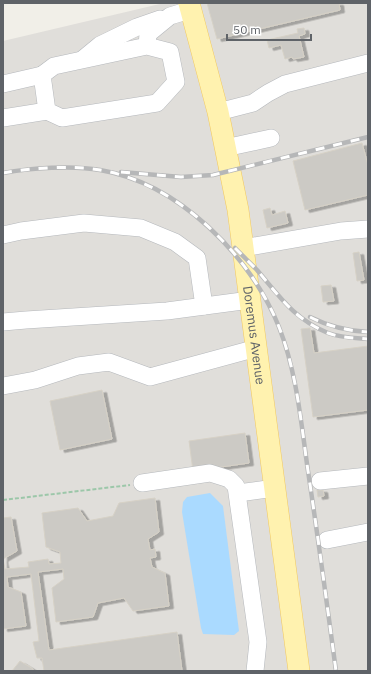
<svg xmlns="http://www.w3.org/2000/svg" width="371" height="674" font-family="'IBM Plex Sans',sans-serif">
<defs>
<filter id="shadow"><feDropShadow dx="4.5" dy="2.5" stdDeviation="0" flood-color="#0004"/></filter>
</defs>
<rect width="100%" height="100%" fill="#f1efe8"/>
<polygon fill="#e0deda" points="164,3 368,3 368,671 3,671 3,41"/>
<polygon fill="#aadaff" points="210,493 223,506 239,631 234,635 203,634 201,628 182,512 183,502 187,497"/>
<g fill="#cccac5" stroke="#d6d1c6" filter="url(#shadow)">
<polygon points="207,3 339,3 340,10 217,39"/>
<polygon points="304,28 305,34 299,36 304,57 293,59 292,57 285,59 281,45 269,48 267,40 298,33 297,29"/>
<polygon points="362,143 368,165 368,195 305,210 293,161"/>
<polygon points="270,208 272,215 285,211 288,223 267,228 263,210"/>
<polygon points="359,252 364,280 357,281 353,253"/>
<polygon points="331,285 334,301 323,302 321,286"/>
<polygon points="310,328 314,353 368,346 368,410 313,417 301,329"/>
<polygon points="102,390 112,439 60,450 50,401"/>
<polygon points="245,433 249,463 193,471 189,441"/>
<polygon points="317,490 323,490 324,496 318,497"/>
<polygon points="155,498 159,532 148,539 150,550 155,549 156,557 150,558 152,567 165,573 169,606 133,611 124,598 98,603 93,617 56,622 52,588 64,579 63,569 38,572 49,650 177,632 182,671 44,671 42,658 37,658 33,642 39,641 31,574 7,577 8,587 21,592 26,626 3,629 3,518 11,517 17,551 3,559 5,569 29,567 28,562 48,559 49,564 61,563 60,552 46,547 42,513 78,508 87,521 113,516 119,503"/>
<polygon points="20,661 33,669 33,671 12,671"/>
</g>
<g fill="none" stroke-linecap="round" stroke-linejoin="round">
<g stroke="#b5b8bc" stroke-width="18">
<g id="minor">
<polyline points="147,46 170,52 176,82 157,103 62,118 47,111 42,75 54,66 147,46 148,34 170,16 190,10"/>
<polyline points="83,59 100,45 137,27 160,19"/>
<polyline points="3,84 42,75"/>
<polyline points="218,112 253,103 268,93 285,84 368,63"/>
<polyline points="3,118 47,111"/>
<polyline points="225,148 271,138"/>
<polyline points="3,235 21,231 84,223 141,228 175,242 197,258 204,306"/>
<polyline points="243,248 341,231 368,229"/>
<polyline points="3,322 26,320 167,311 250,300"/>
<polyline points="3,386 35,380 78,366 109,362 150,377 257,348"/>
<polyline points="320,481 368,476"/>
<polyline points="142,483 210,473 229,479 236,486 258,642 255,671"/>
<polyline points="238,493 275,488"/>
<polyline points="327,540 368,532"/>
</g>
</g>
<g stroke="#f2c960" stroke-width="22">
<g id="major">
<path id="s1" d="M 189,3 L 218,112 L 238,210 L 299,671"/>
</g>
</g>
<polyline stroke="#9cc7a9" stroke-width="2" stroke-dasharray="4 2" stroke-linecap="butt" points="3,500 130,485"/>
<use href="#minor" stroke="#fff" stroke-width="17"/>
<use href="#major" stroke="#fff2af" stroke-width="21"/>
<g stroke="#b6b7b8" stroke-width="4.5">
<g id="rail">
<polyline points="121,172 181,177 213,175 368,137"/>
<path d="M 3,173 C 30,168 73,165 100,170 C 178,183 251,256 279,327 C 297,373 301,423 308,471 C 318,537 327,604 336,671"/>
<path d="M 235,248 C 242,255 250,263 257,270 C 280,297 294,319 328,333 C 341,338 355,338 368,339"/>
<path d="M 310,317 C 328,326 348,331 368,332"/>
</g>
</g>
<use href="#rail" stroke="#fff" stroke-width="3" stroke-dasharray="9" stroke-linecap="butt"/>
</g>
<g text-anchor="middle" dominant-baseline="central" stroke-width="4" stroke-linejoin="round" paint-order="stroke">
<g font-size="13" fill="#5f6368" stroke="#fff">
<text stroke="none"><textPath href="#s1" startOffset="339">Doremus Avenue</textPath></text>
</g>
</g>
<rect width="371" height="674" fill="none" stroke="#5f6368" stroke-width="8"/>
<path d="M227 34v6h84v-6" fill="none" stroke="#5f6368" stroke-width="2"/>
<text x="233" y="34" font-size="12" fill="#5f6368" stroke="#ffffff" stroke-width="3" paint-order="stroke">50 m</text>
</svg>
